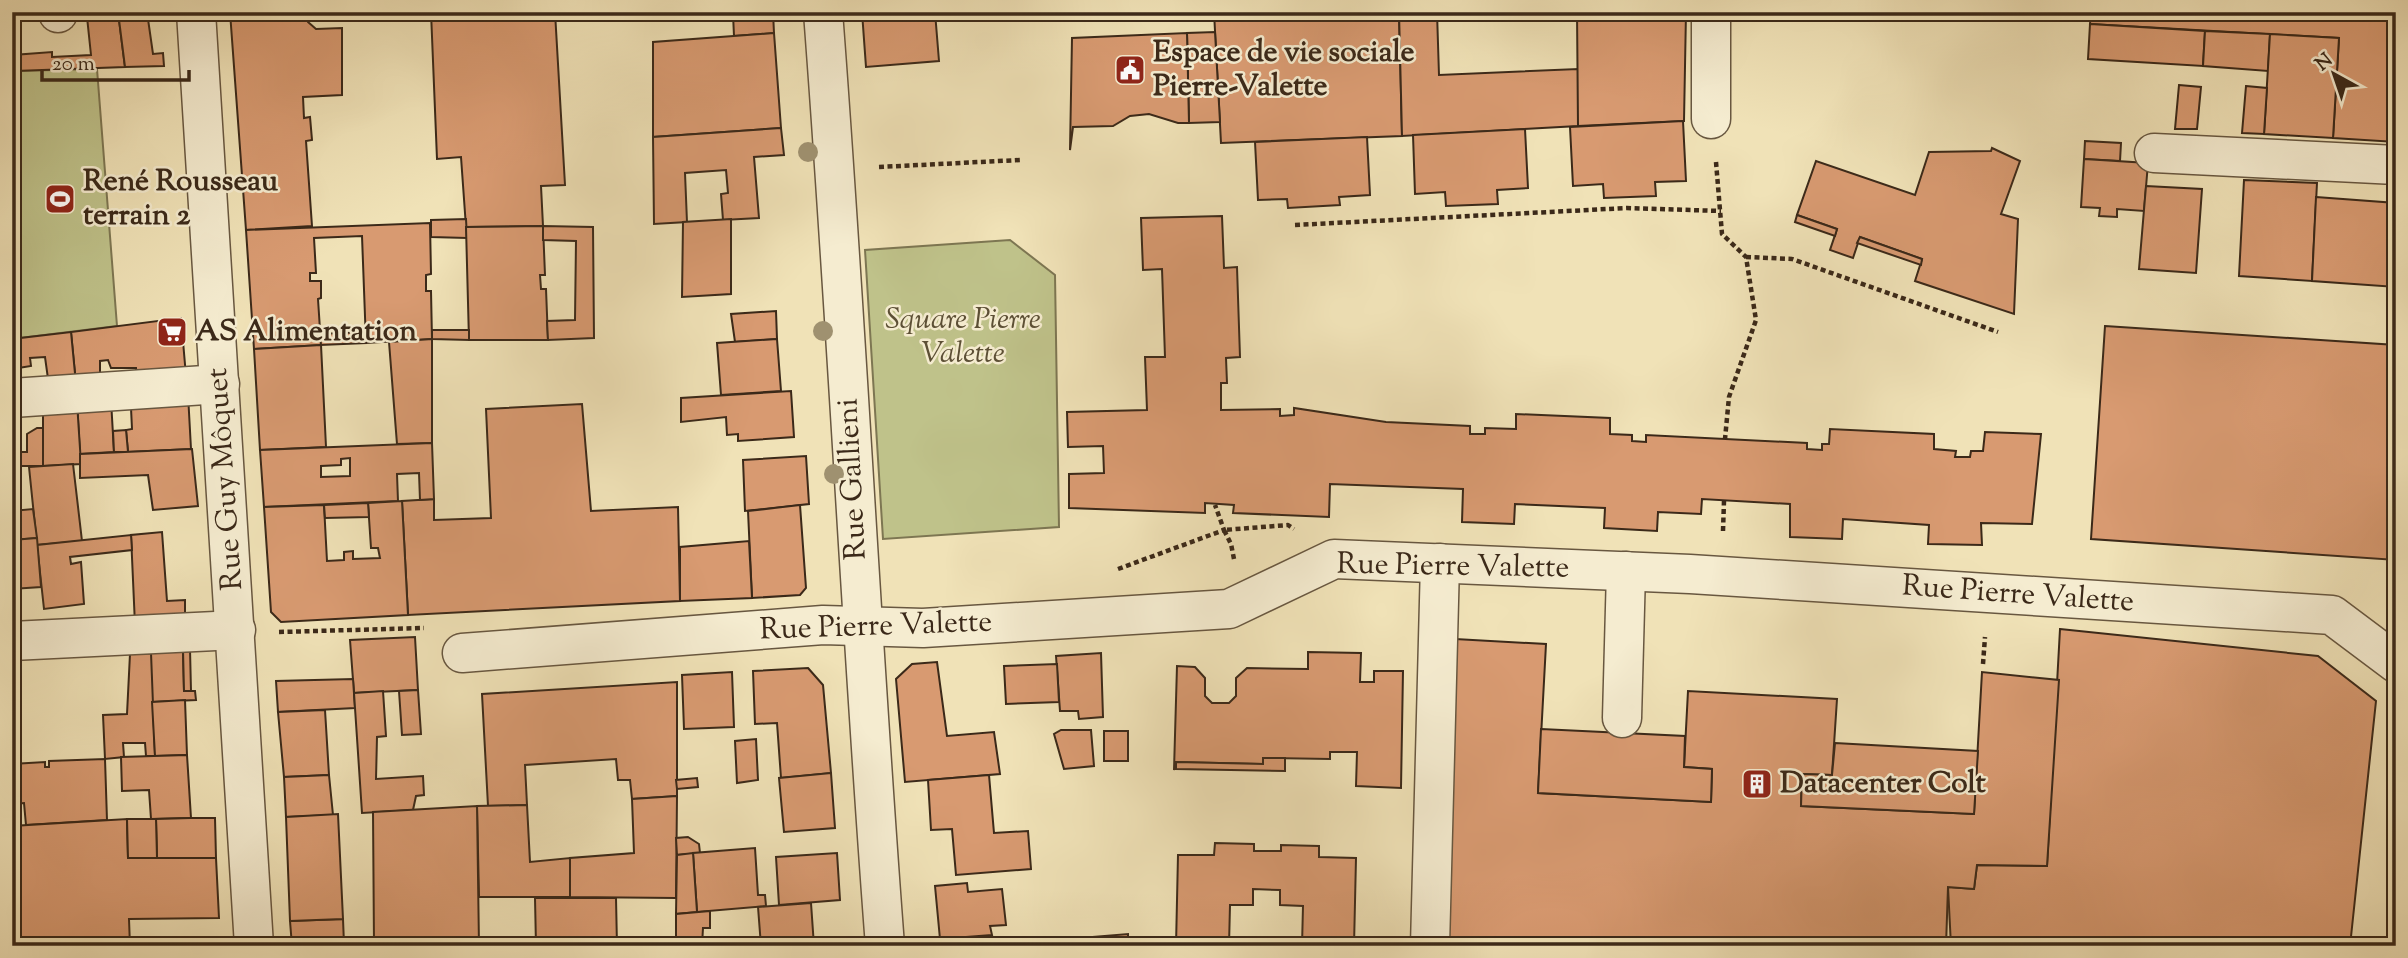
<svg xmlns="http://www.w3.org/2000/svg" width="2408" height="958" font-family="'Sorts Mill Goudy',serif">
<rect width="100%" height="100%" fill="#f0e2b7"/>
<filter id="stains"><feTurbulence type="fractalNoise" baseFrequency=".00286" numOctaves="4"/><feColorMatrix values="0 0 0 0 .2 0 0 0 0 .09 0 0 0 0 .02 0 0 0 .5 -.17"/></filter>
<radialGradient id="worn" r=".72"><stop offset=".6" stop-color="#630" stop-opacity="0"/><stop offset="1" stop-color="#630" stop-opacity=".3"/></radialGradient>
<g fill="#bfc28a" stroke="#7d7652" stroke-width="2">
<polygon points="97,69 117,326 12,339 12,71"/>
<polygon points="1010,240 1055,275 1059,527 883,539 865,250"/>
</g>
<g fill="#d89a71" stroke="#3b2919" stroke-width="2" fill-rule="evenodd">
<polygon points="72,12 118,12 125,67 15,71 13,55 52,52 52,57 91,55 87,17 72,19"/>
<polygon points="118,12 147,12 153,54 163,53 164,66 125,67"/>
<polygon points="230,12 307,12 308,22 316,29 342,28 342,95 303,97 304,118 310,117 312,140 306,141 312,226 246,230"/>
<polygon points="431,12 555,12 565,185 541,186 543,226 466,227 461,157 437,159"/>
<polygon points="773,12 774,33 734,36 733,14"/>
<polygon points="862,12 935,12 939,61 866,67"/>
<polygon points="1214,12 1399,12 1402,136 1221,143"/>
<polygon points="1399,12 1437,12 1439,75 1578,69 1578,126 1402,136"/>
<polygon points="1577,12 1686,12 1684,121 1578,126"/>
<polygon points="2076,12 2091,12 2090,21 2075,21"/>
<polygon points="2091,12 2396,12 2396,142 2333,138 2339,38 2090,24"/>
<polygon points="2090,24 2205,31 2203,66 2088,59"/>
<polygon points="2205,31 2270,34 2268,71 2203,66"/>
<polygon points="1215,32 1220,122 1189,123 1187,33"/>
<polygon points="774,33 781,128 653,137 653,42"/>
<polygon points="1187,33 1189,123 1178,123 1149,114 1130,116 1113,126 1073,127 1070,150 1072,38"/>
<polygon points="2270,34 2339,38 2333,138 2264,134"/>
<polygon points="2179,85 2201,87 2197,129 2175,129"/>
<polygon points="2246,86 2267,88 2264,134 2242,133"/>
<polygon points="1683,121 1686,181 1655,182 1656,196 1604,198 1603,184 1573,186 1570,127"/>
<polygon points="781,128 784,155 754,157 759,218 723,220 721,194 728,193 726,170 685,173 687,222 654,224 653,137"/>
<polygon points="1525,129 1528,188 1497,190 1498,204 1446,206 1445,192 1415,194 1413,135"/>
<polygon points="1367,137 1370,195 1339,197 1340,205 1288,208 1287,199 1258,200 1255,142"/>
<polygon points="2085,141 2121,143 2120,161 2084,159"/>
<polygon points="1992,148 2020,161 2001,214 2018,219 2014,314 1915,281 1922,259 1860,237 1853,258 1830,250 1837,229 1797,215 1816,161 1915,195 1929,152 1991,151"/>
<polygon points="2084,159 2148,163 2144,211 2117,209 2117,217 2099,216 2100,208 2081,207"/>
<polygon points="2244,180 2317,183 2312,281 2239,276"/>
<polygon points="2146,186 2202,189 2196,273 2139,269"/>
<polygon points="2316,197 2396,203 2396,287 2312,281"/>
<polygon points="1797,215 1837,229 1835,236 1795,222"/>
<polygon points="1222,216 1224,268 1237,267 1240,357 1226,358 1227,383 1221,383 1221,410 1280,409 1280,416 1294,415 1294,408 1386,422 1470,426 1470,434 1485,434 1485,428 1516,429 1516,414 1610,418 1610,434 1632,435 1632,441 1646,442 1646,435 1807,443 1807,449 1822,450 1822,444 1829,444 1830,429 1934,434 1934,449 1956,451 1955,457 1970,457 1971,451 1983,451 1985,432 2041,434 2032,524 1981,523 1982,545 1928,544 1929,525 1843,519 1842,539 1790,537 1790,504 1702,499 1701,514 1658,512 1657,531 1604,528 1605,508 1515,504 1514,524 1462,522 1463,489 1330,484 1329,517 1233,513 1234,505 1205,503 1205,513 1069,508 1069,474 1104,473 1103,446 1068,447 1067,412 1147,410 1145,357 1165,357 1162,269 1143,270 1141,218"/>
<polygon points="466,219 467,238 431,237 431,220"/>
<polygon points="731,219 731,294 682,297 683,222"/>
<polygon points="430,223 431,274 426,275 426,291 431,291 432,339 366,343 362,236 314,238 316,273 310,273 310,281 321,281 321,298 318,299 321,345 254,349 246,230"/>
<polygon points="543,226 545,275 540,275 541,289 546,289 548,340 469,340 466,227"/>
<polygon points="543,226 593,227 594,338 548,340 547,321 575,320 576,241 543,240"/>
<polygon points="1860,237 1922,259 1921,265 1857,243"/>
<polygon points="776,311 777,339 735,342 731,314"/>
<polygon points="181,318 186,376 137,380 136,368 111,368 108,360 100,361 100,383 76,384 71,332"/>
<polygon points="2105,326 2396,345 2396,560 2091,539"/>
<polygon points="432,330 469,330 469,340 432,339"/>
<polygon points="71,332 76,384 49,386 45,357 30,358 31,366 12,369 12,339"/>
<polygon points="365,332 366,343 321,345 320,334"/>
<polygon points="432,339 432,443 397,444 389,342"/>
<polygon points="777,339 781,391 721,395 717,343"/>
<polygon points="321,345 326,447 260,450 254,349"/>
<polygon points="791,391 794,437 738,441 738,434 727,435 726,417 681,422 681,398"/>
<polygon points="188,394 191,449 128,452 126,430 132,429 131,408"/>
<polygon points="111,400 114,452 80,454 77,402"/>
<polygon points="77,402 81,464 43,466 43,405"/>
<polygon points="582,404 591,511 678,507 680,601 408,615 402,501 434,499 434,520 491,518 486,409"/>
<polygon points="37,428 43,428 43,466 20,466 19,452 27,452 27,434"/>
<polygon points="126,430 128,452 114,452 113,431"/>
<path d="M 432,443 L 434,499 L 420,500 L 419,473 L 397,474 L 398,501 L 264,507 L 260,450 ZM 350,458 L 350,476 L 321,477 L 321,466 L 341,465 L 341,459 Z"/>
<polygon points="192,449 198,506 153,510 148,475 80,478 80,454"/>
<polygon points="806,456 809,504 745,511 743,460"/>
<polygon points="73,464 82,541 37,545 29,467"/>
<polygon points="402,501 408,615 281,622 271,612 264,507 324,505 327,561 344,560 344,552 353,551 353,559 380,558 378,548 371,548 368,503"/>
<polygon points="368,503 369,517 325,518 324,505"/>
<polygon points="800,505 806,588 800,595 752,598 748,511"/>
<polygon points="33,509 37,538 12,540 12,511"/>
<polygon points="162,532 167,601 185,600 185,622 135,625 131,535"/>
<polygon points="131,535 132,550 70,557 71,564 81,562 84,604 44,609 37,545"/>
<polygon points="37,538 41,587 12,589 12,540"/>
<polygon points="749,541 752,598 680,601 680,547"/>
<polygon points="2060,629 2318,656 2376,701 2350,946 1951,946 1948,887 1974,889 1977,865 2047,866"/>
<polygon points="415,637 418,690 354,693 350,640"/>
<polygon points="1455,639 1546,644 1538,793 1711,802 1712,769 1684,767 1688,691 1837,699 1832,775 1802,774 1801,806 1974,814 1982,672 2059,680 2047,866 1977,865 1974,889 1948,887 1946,946 1445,946"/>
<polygon points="150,644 183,650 184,691 195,691 196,700 152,702"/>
<polygon points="190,649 191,691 184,691 183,650"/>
<polygon points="1308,652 1361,653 1360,682 1374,682 1374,671 1403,671 1401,788 1356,786 1357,752 1330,752 1330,759 1263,758 1263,764 1176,762 1174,770 1177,666 1195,667 1205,678 1205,696 1212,703 1229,703 1236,696 1236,678 1247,668 1308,669"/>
<polygon points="151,653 155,756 146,756 145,743 123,743 124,757 105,759 103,715 127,714 130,654"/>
<polygon points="1101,653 1103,717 1079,719 1078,711 1060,711 1056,656"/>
<polygon points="937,662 947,736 994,732 1000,774 905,782 896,679 912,664"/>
<polygon points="1057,664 1059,702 1006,704 1004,666"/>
<polygon points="808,668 823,685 831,773 781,778 777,723 755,724 753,671"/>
<polygon points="732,672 734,727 684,729 682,675"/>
<polygon points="353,679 355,708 278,712 276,681"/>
<polygon points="677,682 677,796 632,799 630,780 618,780 616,759 525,765 527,805 488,806 482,694"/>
<polygon points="418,690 421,734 402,735 399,691"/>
<polygon points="383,691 386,736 377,737 376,779 423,776 424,795 416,796 413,810 362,813 354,693"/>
<polygon points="185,700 187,755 155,756 152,702"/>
<polygon points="325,710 329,775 284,777 278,712"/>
<polygon points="1541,729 1685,736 1684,767 1712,769 1711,802 1538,793"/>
<polygon points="1061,730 1091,730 1094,766 1064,769 1054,734"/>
<rect x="1104" y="731" width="24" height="30"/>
<polygon points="756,739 758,780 737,783 735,741"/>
<polygon points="1835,743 1978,751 1974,814 1801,806 1802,774 1832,775"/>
<polygon points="187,755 191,818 151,819 149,790 122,791 121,757"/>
<polygon points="1263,758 1285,758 1285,771 1176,769 1176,762 1263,764"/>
<polygon points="105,759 107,820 26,825 24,803 13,804 12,764 45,762 45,767 49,767 49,761"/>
<polygon points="831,773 835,828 784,832 779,778"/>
<polygon points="329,775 333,815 286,817 284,777"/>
<polygon points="989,775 994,833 1028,831 1031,869 956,875 952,829 931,830 928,780"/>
<polygon points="697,778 698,787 677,789 676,780"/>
<polygon points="677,796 676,898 570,897 570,858 634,853 632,799"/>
<polygon points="527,805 530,862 570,858 570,897 479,897 477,806"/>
<polygon points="477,806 479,946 292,946 290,921 343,919 344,944 374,943 373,812"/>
<polygon points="338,814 343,919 290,921 286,817"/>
<polygon points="191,818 215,818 216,858 157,858 156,819"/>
<polygon points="127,819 128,858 216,858 219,918 129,919 130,946 18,946 18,942 12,942 12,826"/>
<polygon points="127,819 156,819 157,858 128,858"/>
<polygon points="688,837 699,844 700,853 677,855 676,838"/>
<polygon points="1215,843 1254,844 1254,851 1281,851 1281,845 1319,846 1319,857 1356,858 1354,946 1302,946 1303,906 1280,905 1280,890 1253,889 1253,905 1230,905 1229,946 1176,946 1178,855 1214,855"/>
<polygon points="755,848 758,895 765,895 766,906 697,912 693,853"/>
<polygon points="693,853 697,912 676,914 677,855"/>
<polygon points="837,853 840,900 779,905 776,857"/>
<polygon points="967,883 968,892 1002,889 1006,925 990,926 992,935 940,939 935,886"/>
<polygon points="535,898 616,898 617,946 536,946"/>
<polygon points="811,903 814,946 761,946 758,907"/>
<polygon points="710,911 710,928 703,928 702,946 676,946 676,914"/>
<polygon points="1128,934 1128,946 981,946"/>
</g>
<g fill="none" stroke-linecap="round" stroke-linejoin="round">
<g stroke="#685740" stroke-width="41">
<g id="minor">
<polyline points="58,12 58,13"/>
<polyline points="196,12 254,946"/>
<path d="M 823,12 C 847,323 861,635 885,946"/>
<polyline points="1711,12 1711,119"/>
<polyline points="2154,153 2396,165"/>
<polyline points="12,398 220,384"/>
<polyline points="12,641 236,630"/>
<polyline points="462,653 823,625 923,628 1229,609 1334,559 1690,574 2332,615 2396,663"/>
<polyline points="1622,718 1626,571"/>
<polyline points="1430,946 1440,563"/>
</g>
</g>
<g stroke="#3b2919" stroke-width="4.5" stroke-dasharray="5 3.5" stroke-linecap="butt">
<polyline points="1716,162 1722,234 1746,257 1756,320 1729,397 1725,439"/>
<polyline points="879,167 1020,160"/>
<polyline points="1295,225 1627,208 1721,211"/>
<polyline points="1746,257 1792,259 1998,332"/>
<polyline points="1723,531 1724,501"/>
<polyline points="1234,559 1231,544 1224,530 1288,525 1294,529"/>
<polyline points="1118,569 1224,530 1215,505"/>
<polyline points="279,632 424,628"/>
<polyline points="1983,664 1985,637"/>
</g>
<use href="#minor" stroke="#f5ecd0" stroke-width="38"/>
</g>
<g fill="#9f9170">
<circle cx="808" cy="152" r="10"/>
<circle cx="823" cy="331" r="10"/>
<circle cx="834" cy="474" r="10"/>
</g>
<defs>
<g id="civic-square" transform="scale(1.575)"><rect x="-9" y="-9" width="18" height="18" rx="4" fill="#8f2418" stroke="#f5ecd0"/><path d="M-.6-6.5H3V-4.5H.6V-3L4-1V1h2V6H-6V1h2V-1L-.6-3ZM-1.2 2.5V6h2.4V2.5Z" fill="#fff"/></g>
<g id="stadium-square" transform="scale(1.575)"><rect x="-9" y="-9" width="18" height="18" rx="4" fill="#8f2418" stroke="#f5ecd0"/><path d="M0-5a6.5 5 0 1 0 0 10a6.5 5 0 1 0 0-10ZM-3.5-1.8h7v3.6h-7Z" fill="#fff"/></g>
<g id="supermarket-square" transform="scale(1.575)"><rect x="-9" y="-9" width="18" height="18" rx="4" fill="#8f2418" stroke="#f5ecd0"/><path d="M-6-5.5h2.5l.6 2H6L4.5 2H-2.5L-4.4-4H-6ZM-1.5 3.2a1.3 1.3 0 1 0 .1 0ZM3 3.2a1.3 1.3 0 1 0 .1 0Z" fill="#fff"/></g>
<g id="building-square" transform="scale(1.575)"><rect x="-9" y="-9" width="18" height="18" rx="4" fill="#8f2418" stroke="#f5ecd0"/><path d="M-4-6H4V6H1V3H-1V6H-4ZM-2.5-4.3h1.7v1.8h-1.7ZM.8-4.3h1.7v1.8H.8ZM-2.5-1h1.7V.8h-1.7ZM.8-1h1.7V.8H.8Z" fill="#fff"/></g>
</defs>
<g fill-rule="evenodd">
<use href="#civic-square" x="1130" y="70"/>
<use href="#stadium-square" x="60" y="199"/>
<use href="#supermarket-square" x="172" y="332"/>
<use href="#building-square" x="1757" y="784"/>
</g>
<g text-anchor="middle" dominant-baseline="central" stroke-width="5" stroke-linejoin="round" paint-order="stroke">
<g font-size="30" font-weight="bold" fill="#3b2919" stroke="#f5ecd0" text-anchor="start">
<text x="1153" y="53">Espace de vie sociale<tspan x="1153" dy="34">Pierre-Valette</tspan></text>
<text x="83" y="182">René Rousseau<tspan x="83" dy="34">terrain 2</tspan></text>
<text x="195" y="332">AS Alimentation</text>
<text x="1780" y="784">Datacenter Colt</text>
</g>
<g font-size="30" font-style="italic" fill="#5c4f35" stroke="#f5ecd0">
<text x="963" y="320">Square Pierre<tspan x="963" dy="34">Valette</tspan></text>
</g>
<g font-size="30" fill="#3b2919" stroke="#f5ecd0">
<text transform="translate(226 479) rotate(-94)">Rue Guy Môquet</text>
<text transform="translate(853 479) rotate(-93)">Rue Gallieni</text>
<text transform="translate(1453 567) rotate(1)">Rue Pierre Valette</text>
<text transform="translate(2018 595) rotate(4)">Rue Pierre Valette</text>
<text transform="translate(876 627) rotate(-2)">Rue Pierre Valette</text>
</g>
</g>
<rect width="2408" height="958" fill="none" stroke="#f0e2b7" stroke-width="42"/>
<rect x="14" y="14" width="2380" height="930" fill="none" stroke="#3b2919" stroke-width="3.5"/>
<rect x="21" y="21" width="2366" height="916" fill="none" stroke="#3b2919" stroke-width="2"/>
<g transform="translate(2334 74) rotate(320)" stroke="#f5ecd0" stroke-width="5" paint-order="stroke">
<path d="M0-5L12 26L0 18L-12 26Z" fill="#3b2919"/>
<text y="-10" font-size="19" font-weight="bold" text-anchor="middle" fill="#3b2919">N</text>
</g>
<path d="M42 70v10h147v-10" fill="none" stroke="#3b2919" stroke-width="3.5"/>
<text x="52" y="70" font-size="21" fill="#3b2919" stroke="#f5ecd0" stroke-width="5" paint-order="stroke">20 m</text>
<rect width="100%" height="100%" filter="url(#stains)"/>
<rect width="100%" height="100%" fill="url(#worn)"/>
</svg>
